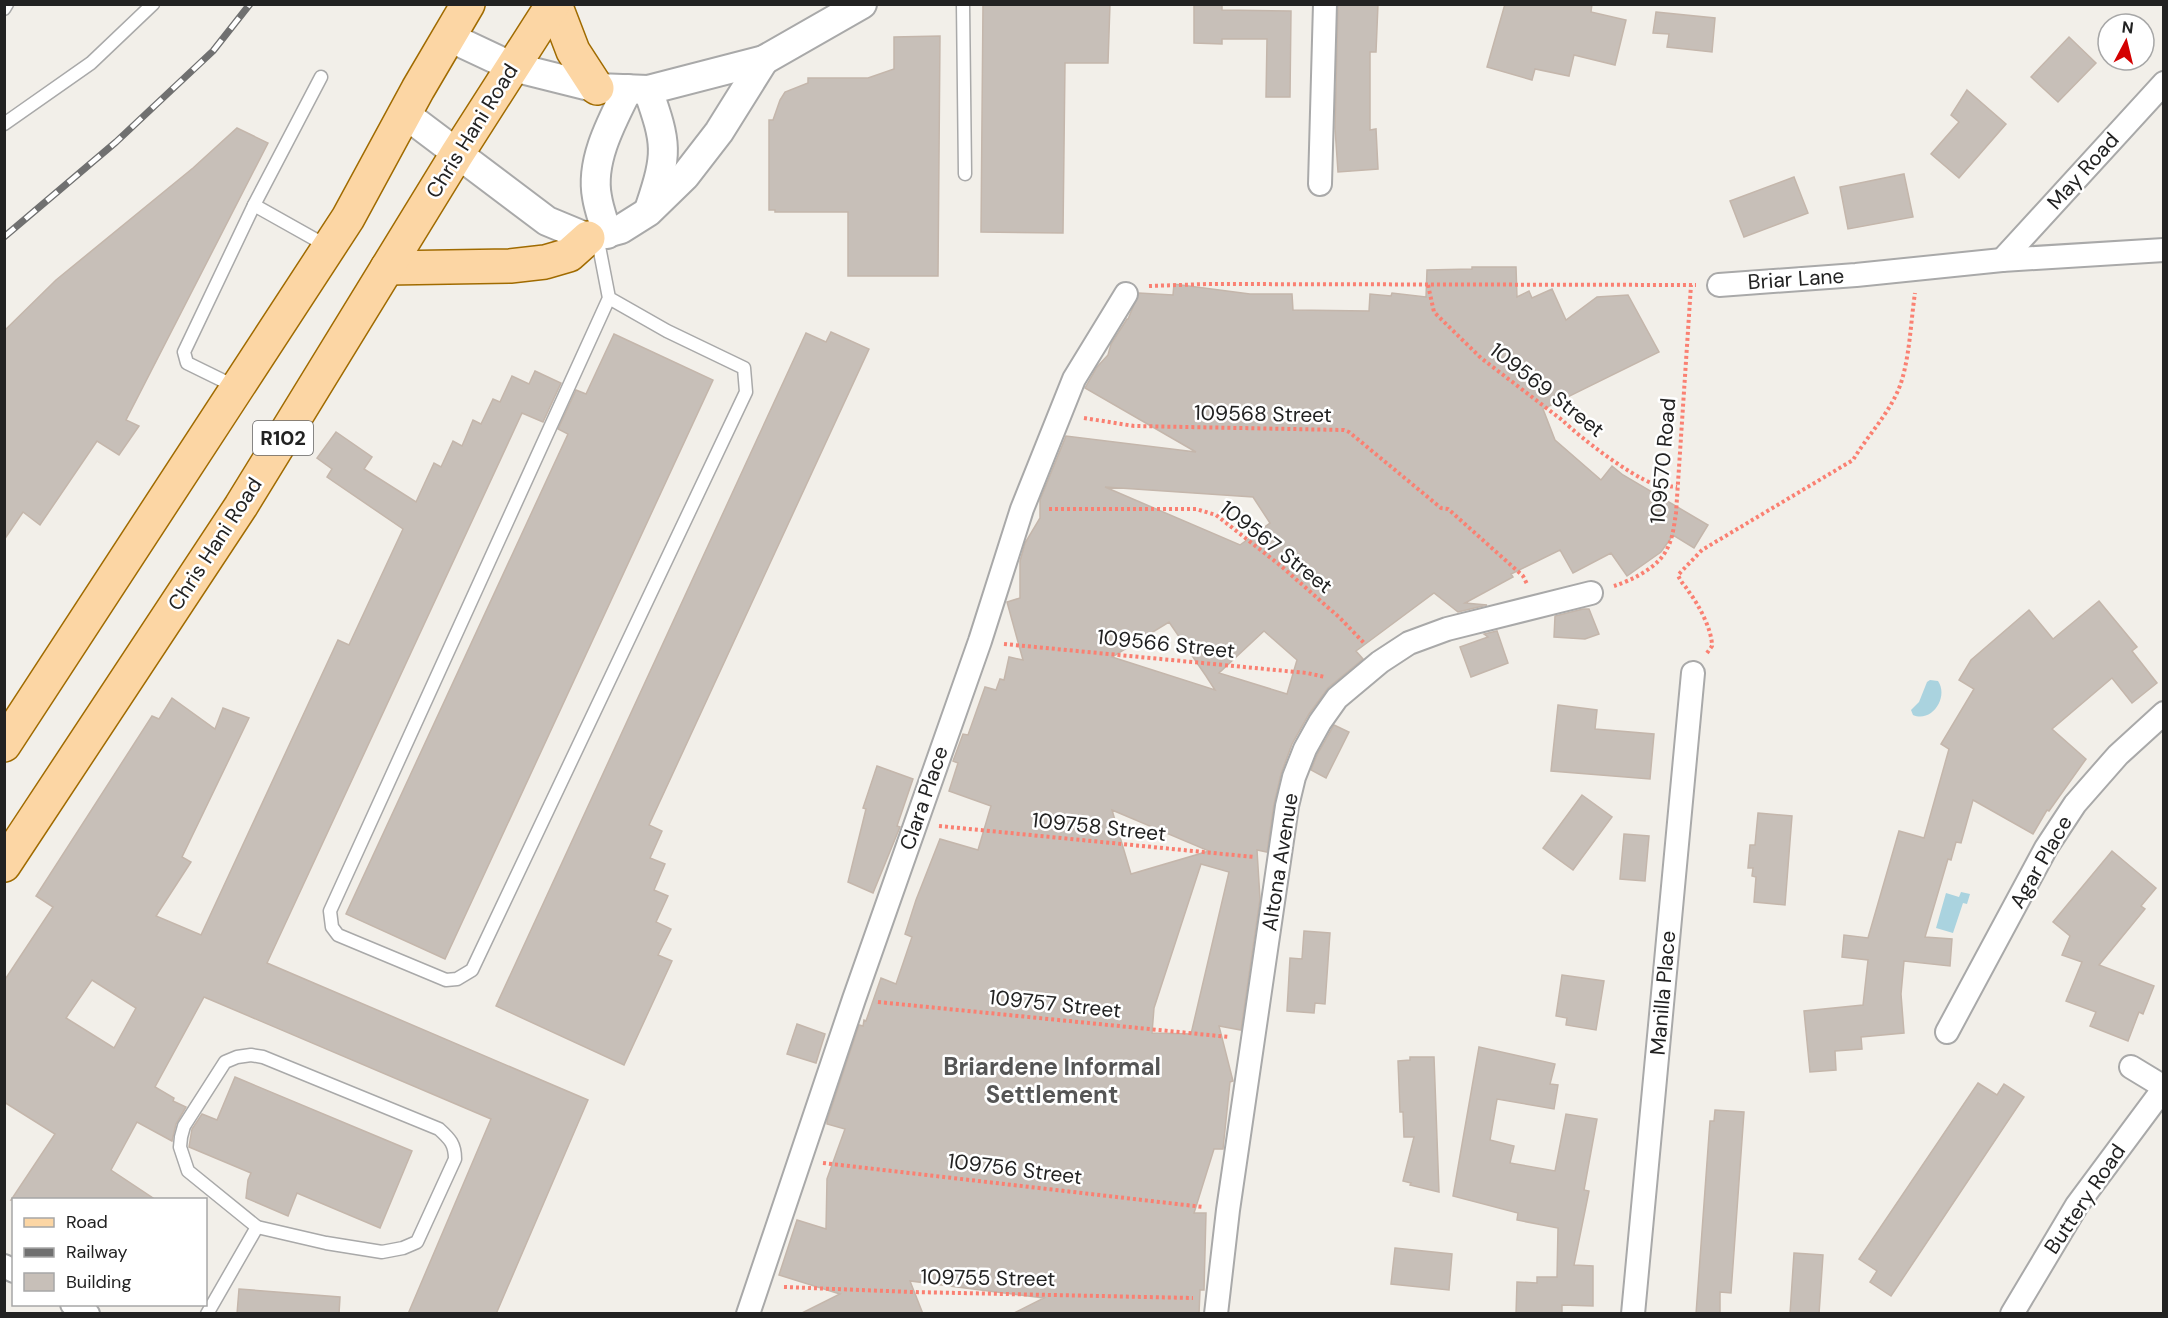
<svg xmlns="http://www.w3.org/2000/svg" width="2168" height="1318" font-family="'DM Sans',sans-serif">
<rect width="100%" height="100%" fill="#f2efe9"/>
<g fill="#aad3df">
<path d="M 1930,680 L 1938,681 C 1949,697 1932,723 1913,715 L 1911,710 L 1919,702 L 1927,682 Z"/>
<polygon points="1961,892 1970,894 1967,904 1963,903 1953,933 1936,928 1946,893 1959,897"/>
</g>
<g fill="#c7bfb8" stroke="#c4b6ab" stroke-width="1.5" fill-rule="evenodd">
<polygon points="983,4 1110,4 1108,63 1065,63 1063,233 981,232"/>
<polygon points="1194,4 1222,4 1222,10 1291,11 1290,97 1266,97 1267,39 1222,39 1222,44 1194,43"/>
<polygon points="1338,4 1378,4 1376,52 1370,52 1370,130 1376,129 1378,169 1338,172 1335,128"/>
<polygon points="1505,4 1592,4 1591,12 1626,20 1615,65 1574,55 1569,76 1535,69 1532,80 1487,67"/>
<polygon points="1656,12 1715,18 1712,52 1667,47 1669,34 1653,33"/>
<polygon points="940,36 938,276 848,276 848,212 775,212 775,210 769,210 769,120 773,120 780,100 785,92 808,83 808,78 868,78 894,69 894,37"/>
<polygon points="2069,37 2096,63 2058,102 2031,77"/>
<polygon points="1967,90 2006,124 1959,178 1931,154 1959,122 1951,115"/>
<polygon points="237,128 268,143 126,420 139,426 119,455 97,441 40,525 23,512 4,540 4,331 56,280 193,168"/>
<polygon points="1904,174 1913,217 1848,229 1840,187"/>
<polygon points="1794,177 1808,213 1744,237 1730,201"/>
<path d="M 1472,267 L 1516,267 L 1517,297 L 1529,291 L 1532,298 L 1552,289 L 1566,320 L 1597,297 L 1628,295 L 1659,352 L 1543,409 L 1555,440 L 1601,480 L 1612,466 L 1623,475 L 1708,525 L 1694,548 L 1673,535 L 1661,552 L 1627,576 L 1611,553 L 1573,573 L 1560,550 L 1511,574 L 1513,577 L 1465,603 L 1487,605 L 1458,612 L 1434,593 L 1356,651 L 1363,659 L 1328,688 L 1309,714 L 1292,744 L 1281,774 L 1274,804 L 1267,852 L 1257,850 L 1260,899 L 1241,1030 L 1219,1026 L 1233,1081 L 1230,1082 L 1223,1149 L 1214,1149 L 1194,1213 L 1206,1213 L 1204,1290 L 1200,1290 L 1199,1314 L 1012,1314 L 1044,1298 L 910,1281 L 923,1314 L 800,1314 L 840,1294 L 779,1275 L 797,1220 L 826,1229 L 827,1179 L 845,1129 L 827,1124 L 827,1121 L 859,1025 L 863,1026 L 864,1020 L 866,1021 L 881,978 L 896,984 L 912,937 L 905,934 L 916,900 L 940,839 L 978,850 L 991,806 L 949,791 L 958,763 L 953,761 L 963,734 L 968,735 L 985,687 L 996,690 L 1000,679 L 1004,680 L 1009,657 L 1023,660 L 1007,602 L 1020,598 L 1020,561 L 1025,543 L 1040,518 L 1040,500 L 1066,436 L 1196,452 L 1085,388 L 1097,367 L 1108,355 L 1111,344 L 1127,319 L 1128,319 L 1139,293 L 1173,295 L 1174,284 L 1250,294 L 1292,294 L 1293,310 L 1369,311 L 1370,294 L 1391,296 L 1392,293 L 1426,297 L 1427,270 L 1472,269 ZM 1105,487 L 1253,497 L 1270,523 L 1240,545 ZM 1169,622 L 1206,676 L 1215,690 L 1112,657 ZM 1264,631 L 1297,660 L 1287,694 L 1219,673 ZM 1112,810 L 1209,851 L 1131,874 ZM 1201,864 L 1229,872 L 1191,1034 L 1152,1033 L 1154,1008 Z"/>
<polygon points="831,332 869,349 649,825 662,831 650,858 665,864 654,890 668,896 656,922 671,929 658,955 672,961 624,1065 496,1006 806,333 826,342"/>
<polygon points="614,334 713,380 445,959 346,914 568,434 558,429 576,390 586,394"/>
<path d="M 535,371 L 561,383 L 543,422 L 522,413 L 267,963 L 588,1100 L 496,1314 L 408,1314 L 491,1119 L 204,997 L 155,1087 L 174,1098 L 173,1101 L 186,1107 L 176,1124 L 172,1141 L 137,1122 L 111,1170 L 156,1200 L 11,1200 L 55,1134 L 4,1102 L 4,981 L 53,907 L 36,896 L 152,716 L 159,719 L 172,698 L 215,729 L 223,708 L 249,718 L 182,857 L 191,862 L 156,916 L 201,935 L 338,640 L 349,645 L 403,529 L 327,477 L 332,469 L 317,458 L 336,432 L 372,457 L 364,469 L 416,502 L 434,463 L 441,467 L 453,441 L 462,446 L 473,420 L 481,424 L 493,399 L 500,402 L 512,376 L 529,384 ZM 92,980 L 136,1008 L 114,1048 L 66,1018 Z"/>
<polygon points="2099,601 2137,647 2132,651 2157,683 2132,703 2112,678 2052,729 2086,759 2049,811 2047,810 2033,834 1973,800 1961,843 1956,842 1951,860 1948,859 1925,937 1952,939 1950,966 1904,961 1901,994 1904,1033 1861,1037 1862,1049 1835,1051 1836,1070 1810,1072 1804,1011 1863,1005 1868,960 1842,957 1844,935 1868,938 1899,831 1924,838 1949,749 1941,744 1974,689 1959,680 1971,660 2029,610 2053,639"/>
<polygon points="1583,609 1589,609 1599,634 1585,639 1554,637 1555,616"/>
<polygon points="1497,631 1508,663 1471,677 1460,647 1488,637 1484,634"/>
<polygon points="1558,705 1597,710 1595,729 1654,734 1650,779 1551,771"/>
<polygon points="1334,725 1349,732 1326,778 1311,770 1317,755"/>
<polygon points="877,766 913,779 897,826 900,827 873,893 848,882 866,809 863,808"/>
<polygon points="1582,795 1612,817 1573,870 1543,848"/>
<polygon points="1758,813 1792,816 1785,905 1754,902 1756,877 1752,876 1753,868 1748,868 1750,845 1755,845"/>
<polygon points="1624,834 1649,836 1645,881 1620,879"/>
<polygon points="2112,851 2156,888 2141,906 2145,909 2099,965 2154,986 2143,1014 2139,1012 2128,1041 2090,1026 2096,1012 2066,1001 2082,962 2062,955 2070,936 2053,922"/>
<polygon points="1304,931 1330,933 1325,1004 1315,1003 1314,1013 1287,1011 1290,958 1302,959"/>
<polygon points="1562,975 1604,981 1596,1030 1566,1025 1567,1018 1556,1016"/>
<polygon points="797,1024 825,1034 816,1063 787,1054"/>
<polygon points="1479,1047 1555,1064 1550,1084 1558,1085 1554,1109 1497,1099 1490,1140 1514,1146 1510,1163 1555,1171 1566,1114 1597,1119 1584,1190 1589,1191 1574,1265 1593,1266 1593,1306 1562,1305 1562,1314 1516,1314 1517,1282 1537,1283 1537,1277 1557,1277 1558,1228 1517,1220 1518,1213 1453,1196"/>
<polygon points="1410,1057 1434,1057 1439,1192 1410,1185 1411,1183 1403,1181 1414,1137 1404,1137 1403,1112 1400,1112 1398,1061 1410,1060"/>
<polygon points="235,1077 412,1151 380,1228 297,1193 288,1216 246,1198 248,1180 251,1173 189,1147 192,1129 202,1114 217,1120"/>
<polygon points="1978,1083 1997,1095 2004,1084 2024,1097 1891,1296 1870,1282 1877,1271 1859,1259"/>
<polygon points="1715,1110 1744,1112 1731,1293 1720,1292 1720,1314 1696,1314 1710,1121 1714,1121"/>
<polygon points="1395,1248 1452,1254 1449,1290 1391,1284"/>
<polygon points="1794,1253 1823,1255 1819,1314 1790,1314"/>
<polygon points="239,1289 340,1297 339,1314 237,1314"/>
</g>
<g fill="none" stroke-linecap="round" stroke-linejoin="round">
<g stroke="#a9a9a9" stroke-width="15">
<g id="service">
<polyline points="963,4 965,174"/>
<polyline points="4,9 7,4"/>
<polyline points="4,124 91,63 153,4"/>
<polyline points="254,205 321,77"/>
<polyline points="597,236 609,298 330,911 332,927 338,935 446,980 457,979 472,970 746,392 744,368 667,331 609,298"/>
<polyline points="236,387 187,363 184,352 254,205 327,246"/>
<path d="M 251,1055 L 263,1057 L 439,1129 C 450,1139 455,1144 455,1159 L 417,1242 L 403,1248 L 382,1252 L 326,1243 L 257,1227 L 188,1171 L 180,1147 L 181,1137 L 184,1126 L 225,1062 L 237,1057 Z"/>
<polyline points="207,1314 257,1227"/>
</g>
</g>
<g stroke="#a9a9a9" stroke-width="26">
<g id="minor">
<polyline points="1320,184 1325,4"/>
<polyline points="2002,260 2164,83"/>
<polyline points="1719,285 1856,275 2002,260 2164,250"/>
<polyline points="1947,1032 2046,848 2075,804 2118,755 2164,713"/>
<polyline points="2131,1067 2164,1087"/>
<polyline points="4,1266 14,1271"/>
<polyline points="72,1304 88,1314"/>
<polyline points="748,1314 854,999 980,641 1022,509 1074,379 1126,294"/>
<polyline points="1216,1314 1228,1210 1287,806 1294,777 1305,749 1320,722 1337,698 1380,662 1409,643 1447,629 1591,593"/>
<polyline points="1633,1314 1693,673"/>
<polyline points="2012,1314 2077,1205 2164,1088"/>
</g>
</g>
<g stroke="#a9a9a9" stroke-width="32">
<g id="tertiary">
<polyline points="449,37 513,67 597,88 648,90 764,60 862,4"/>
<path d="M 648,90 C 667,144 668,153 650,207"/>
<polyline points="405,114 547,221 588,238 621,229 648,212 685,176 719,132 764,60"/>
<path d="M 607,234 C 604,222 599,210 597,197 C 590,161 612,121 628,89"/>
</g>
</g>
<g stroke="#a06b00" stroke-width="36">
<g id="primary">
<polyline points="555,4 573,51 597,88"/>
<polyline points="387,268 510,266 545,262 569,255 588,238"/>
<polyline points="4,745 348,218 418,89 468,4"/>
<polyline points="4,865 241,506 457,154 553,4"/>
</g>
</g>
<g stroke="#fa8072" stroke-width="4" stroke-dasharray="3 3" stroke-linecap="butt">
<path d="M 1428,285 L 1434,312 L 1440,318 L 1481,358 L 1562,420 C 1582,439 1629,475 1654,484 C 1661,487 1670,486 1677,487"/>
<polyline points="1149,286 1208,284 1696,285"/>
<polyline points="1084,418 1134,426 1344,430 1349,432 1441,508 1448,509 1523,576 1527,584"/>
<polyline points="1049,509 1196,509 1216,515 1281,566 1340,618 1364,643"/>
<path d="M 1614,586 C 1632,580 1658,568 1667,549 C 1673,538 1674,525 1676,513 L 1691,285"/>
<polyline points="1004,644 1307,673 1325,677"/>
<path d="M 1707,653 L 1712,646 C 1712,630 1699,605 1689,592 C 1685,585 1681,583 1678,575 L 1702,550 L 1853,460 C 1869,433 1895,408 1903,376 C 1910,350 1911,320 1915,293"/>
<polyline points="939,826 1254,857"/>
<polyline points="878,1002 1229,1037"/>
<polyline points="823,1163 1203,1207"/>
<polyline points="784,1287 912,1292 1193,1298"/>
</g>
<use href="#service" stroke="#fff" stroke-width="12"/>
<use href="#minor" stroke="#fff" stroke-width="22"/>
<use href="#tertiary" stroke="#fff" stroke-width="28"/>
<use href="#primary" stroke="#fcd6a4" stroke-width="33"/>
<g stroke="#707070" stroke-width="7">
<polyline id="rail" points="4,237 116,142 213,51 250,4"/>
</g>
<use href="#rail" stroke="#fff" stroke-width="4.5" stroke-dasharray="14" stroke-linecap="butt"/>
</g>
<g text-anchor="middle" dominant-baseline="central" stroke-width="5" stroke-linejoin="round" paint-order="stroke">
<rect fill="#fff" stroke="#646464" stroke-width="1.5" x="253" y="421" width="60" height="34" rx="4.5"/>
<g font-size="20" font-weight="bold" fill="#222">
<text x="283" y="438">R102</text>
</g>
<g font-size="21" fill="#222" stroke="#fff">
<text transform="translate(472 131) rotate(-58)">Chris Hani Road</text>
<text transform="translate(2083 171) rotate(-48)">May Road</text>
<text transform="translate(1796 279) rotate(-4)">Briar Lane</text>
<text transform="translate(1547 390) rotate(38)">109569 Street</text>
<text transform="translate(1263 414) rotate(1)">109568 Street</text>
<text transform="translate(1663 461) rotate(-85)">109570 Road</text>
<text transform="translate(215 544) rotate(-57)">Chris Hani Road</text>
<text transform="translate(1276 547) rotate(38)">109567 Street</text>
<text transform="translate(1166 644) rotate(6)">109566 Street</text>
<text transform="translate(924 798) rotate(-71)">Clara Place</text>
<text transform="translate(1099 827) rotate(6)">109758 Street</text>
<text transform="translate(1280 862) rotate(-81)">Altona Avenue</text>
<text transform="translate(2041 862) rotate(-60)">Agar Place</text>
<text transform="translate(1663 993) rotate(-85)">Manilla Place</text>
<text transform="translate(1055 1004) rotate(6)">109757 Street</text>
<text transform="translate(1015 1169) rotate(7)">109756 Street</text>
<text transform="translate(2085 1199) rotate(-56)">Buttery Road</text>
<text transform="translate(988 1278) rotate(1)">109755 Street</text>
</g>
<g font-size="24" font-weight="bold" fill="#555" stroke="#fff">
<text x="1052" y="1066">Briardene Informal<tspan x="1052" dy="28">Settlement</tspan></text>
</g>
</g>
<rect width="2168" height="1318" fill="none" stroke="#222222" stroke-width="12"/>
<rect x="12" y="1198" width="195" height="108" fill="#ffffff" stroke="#a7a7a7" stroke-width="1.5"/>
<rect x="24" y="1218" width="30" height="9" fill="#fcd6a4" stroke="#a7a7a7" stroke-width="1.5"/>
<text x="66" y="1228" font-size="18" fill="#222222">Road</text>
<rect x="24" y="1248" width="30" height="9" fill="#707070" stroke="#a7a7a7" stroke-width="1.5"/>
<text x="66" y="1258" font-size="18" fill="#222222">Railway</text>
<rect x="24" y="1273" width="30" height="18" fill="#c7bfb8" stroke="#a7a7a7" stroke-width="1.5"/>
<text x="66" y="1288" font-size="18" fill="#222222">Building</text>
<g transform="translate(2126 42) rotate(7)"><circle r="28" fill="#ffffff" stroke="#a7a7a7" stroke-width="1.5"/>
<path d="M0-4.5L10 22L0 15L-10 22Z" fill="#d40000"/>
<text y="-9" font-size="16" font-weight="bold" text-anchor="middle" fill="#222222">N</text>
</g>
</svg>
